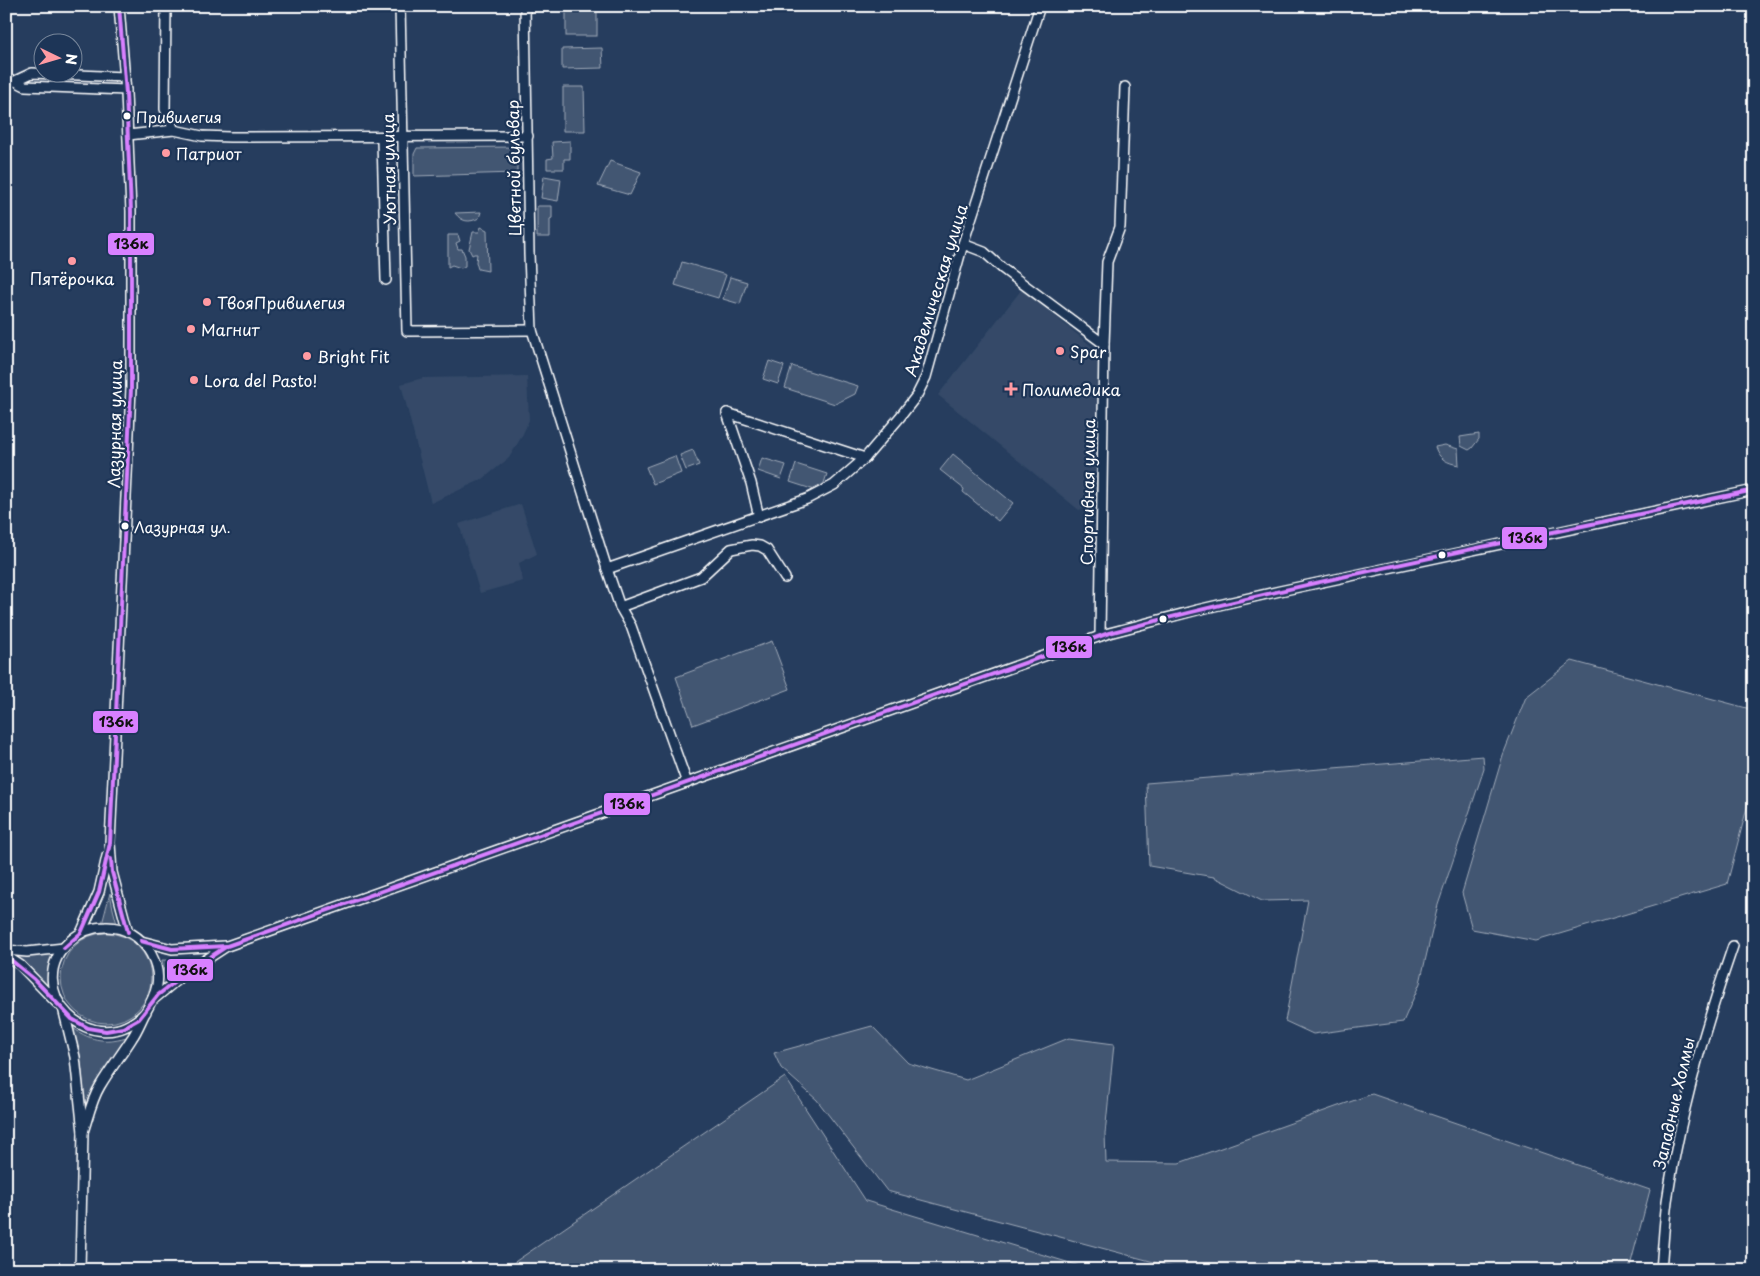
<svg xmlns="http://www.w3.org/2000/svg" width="1760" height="1276" font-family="'Playpen Sans',sans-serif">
<rect width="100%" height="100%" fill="#263d5e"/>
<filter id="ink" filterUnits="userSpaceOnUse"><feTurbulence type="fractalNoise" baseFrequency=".02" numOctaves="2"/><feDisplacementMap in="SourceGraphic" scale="10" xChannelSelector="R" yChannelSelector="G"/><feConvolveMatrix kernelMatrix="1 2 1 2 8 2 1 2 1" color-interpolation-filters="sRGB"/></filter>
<g filter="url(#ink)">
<g fill="#344a68">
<polygon points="1022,289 1101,354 1097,505 1079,510 938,395"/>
<polygon points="527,376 529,420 522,436 509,458 483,479 431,503 401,384 423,378"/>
<polygon points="521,504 537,554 519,563 523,581 480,593 459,524"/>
</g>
<g fill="#425672" stroke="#a0aab8">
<rect x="566" y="10" width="31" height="26"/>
<polygon points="602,48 603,68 562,69 562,49"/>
<polygon points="563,87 584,87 585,131 563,131"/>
<polygon points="570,141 570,159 564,159 564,169 547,169 547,159 553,158 552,142"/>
<polygon points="517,147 517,173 414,176 414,154 417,148"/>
<polygon points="610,161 641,172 630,195 598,186"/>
<polygon points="544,176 561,179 558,201 541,198"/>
<polygon points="537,206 552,206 552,218 550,219 550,237 537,237"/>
<path d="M 481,212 L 479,218 C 469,223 462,222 455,213 Z"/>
<polygon points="481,227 487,230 488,271 478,269 476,262 477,254 474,254 472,255 469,249 473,232 479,232"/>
<polygon points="448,235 458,235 460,241 456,243 458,249 462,249 465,256 465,266 461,268 452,265 448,267"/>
<polygon points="682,262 726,275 718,298 675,285"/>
<polygon points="730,277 747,282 740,304 723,299"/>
<polygon points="769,361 784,366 778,384 763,379"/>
<polygon points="792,366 858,386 855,394 835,404 785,388"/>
<polygon points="1479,434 1479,439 1472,448 1469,450 1461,446 1460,437"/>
<path d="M 1445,445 L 1458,449 L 1459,465 C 1447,463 1439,459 1435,447 Z"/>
<polygon points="693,450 699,465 686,470 680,455"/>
<polygon points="953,454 1013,503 998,521 963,492 964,489 940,470"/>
<polygon points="675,456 681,473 653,484 646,467"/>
<polygon points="762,458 786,465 781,479 758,471"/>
<polygon points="796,464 827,474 821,492 790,482"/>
<polygon points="772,641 790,689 693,725 676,677"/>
<polygon points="1572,661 1754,710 1754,781 1727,884 1536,941 1472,929 1462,893 1503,755 1526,697"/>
<polygon points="1483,756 1484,769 1438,905 1420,983 1403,1022 1313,1034 1285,1021 1308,900 1262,901 1214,877 1149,866 1146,783"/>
<polygon points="110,893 113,909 117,924 102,924"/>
<circle cx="106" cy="978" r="45"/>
<polygon points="56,952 50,968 50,990 9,955 33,956"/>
<polygon points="201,959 166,984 162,960 188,961"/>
<polygon points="872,1026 908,1063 966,1080 1069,1038 1114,1044 1105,1134 1106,1162 1179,1163 1372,1094 1650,1190 1629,1270 1184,1270 887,1191 817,1100 781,1068 774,1053"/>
<path d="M 73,1028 C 92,1042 107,1043 130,1036 L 106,1068 L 96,1087 L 84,1117 C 84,1084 82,1060 73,1028 Z"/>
<polygon points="785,1077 866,1201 1093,1270 503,1270"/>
</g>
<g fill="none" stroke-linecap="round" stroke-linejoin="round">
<g stroke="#fff" stroke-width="12">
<g id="minor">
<polyline points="119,6 126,93 131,211 131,389 110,843 112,872 128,932"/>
<polyline points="166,6 165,109 174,130 202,136 230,137 528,136"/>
<polyline points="400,6 407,331 532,330"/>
<polyline points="525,6 529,254 532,330 607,569 807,499 834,485 865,458 900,417 917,395 926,377 963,244 1040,6"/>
<polyline points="125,77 32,73 15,81 25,86 126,90"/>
<polyline points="128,135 174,130"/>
<polyline points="385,137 382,141 386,280"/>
<polyline points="963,244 984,252 1003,269 1104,344 1100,636"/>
<polyline points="1104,344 1107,262 1120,227 1125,87"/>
<polyline points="727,413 865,458"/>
<polyline points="727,413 751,483 759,517"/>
<polyline points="607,569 620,607 631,626 687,783"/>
<polyline points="620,607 701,577 731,549 741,547 752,545 760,546 767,550 785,578"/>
<polyline points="81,933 99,892 107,856"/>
<polyline points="141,941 172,949 225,946"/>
<polyline points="6,950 27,952 64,948"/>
<polyline points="6,956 20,965 57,1003"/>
<polyline points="154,999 184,974 227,946 1109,633 1197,610 1280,591 1754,490"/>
<polyline points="64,1012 75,1057 83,1132 80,1270"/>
<path d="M 83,1132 C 88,1117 92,1099 100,1086 C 110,1069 122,1054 132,1038 C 137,1031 140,1023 144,1015 C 156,994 164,978 151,954 C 142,937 124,926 105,927 C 92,927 80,932 70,941 C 18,988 92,1067 146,1012"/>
<path d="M 1661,1270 C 1663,1247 1664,1224 1667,1201 C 1680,1114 1704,1029 1733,946"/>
</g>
</g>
<use href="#minor" stroke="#1d3557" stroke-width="9"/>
<g stroke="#1d3557" stroke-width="8">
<g id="bus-1">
<polyline points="111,859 112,872 128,932"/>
<polyline points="141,941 172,949 226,946"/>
<polyline points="64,948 81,933 99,892 110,843 131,389 131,211 126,93 119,6"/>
<path d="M 6,956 L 34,979 L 72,1019 L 88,1028 L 106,1031 L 123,1028 L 139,1019 L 158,995 L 189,971 L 227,946 L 1109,633 C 1322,577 1539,536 1754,490"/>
</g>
</g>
<use href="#bus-1" stroke="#d880ff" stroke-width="4"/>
</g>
</g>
<g fill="#fff" stroke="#1d3557" stroke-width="2">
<circle cx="127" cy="116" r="4.5"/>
<circle cx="125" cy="526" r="4.5"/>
<circle cx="1442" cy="555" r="4.5"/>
<circle cx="1163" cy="619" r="4.5"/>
</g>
<g fill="#ff9aa2" stroke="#1d3557" stroke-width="2">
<circle cx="166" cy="153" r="5"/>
<circle cx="72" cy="261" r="5"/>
<circle cx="207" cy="302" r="5"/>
<circle cx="191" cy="329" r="5"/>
<circle cx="1060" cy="351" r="5"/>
<circle cx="307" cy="356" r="5"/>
<circle cx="194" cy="380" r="5"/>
<path d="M1008.5 381.5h5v5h5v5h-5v5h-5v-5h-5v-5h5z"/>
</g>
<g text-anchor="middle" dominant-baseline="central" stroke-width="4.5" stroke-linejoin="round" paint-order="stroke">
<g font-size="15" fill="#fff" stroke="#1d3557" text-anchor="start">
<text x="136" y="116">Привилегия</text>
<text x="134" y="526">Лазурная ул.</text>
</g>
<g font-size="16" fill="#fff" stroke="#1d3557" text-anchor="start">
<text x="176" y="153">Патриот</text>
<text x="72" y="278" text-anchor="middle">Пятёрочка</text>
<text x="217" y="302">ТвояПривилегия</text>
<text x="201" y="329">Магнит</text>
<text x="1070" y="351">Spar</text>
<text x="317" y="356">Bright Fit</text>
<text x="204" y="380">Lora del Pasto!</text>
<text x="1022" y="389">Полимедика</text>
</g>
<g font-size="16" fill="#fff" stroke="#1d3557">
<text transform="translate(513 168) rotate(-91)">Цветной бульвар</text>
<text transform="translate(388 169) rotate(-91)">Уютная улица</text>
<text transform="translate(935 290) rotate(-73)">Академическая улица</text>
<text transform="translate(114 424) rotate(-89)">Лазурная улица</text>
<text transform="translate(1087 492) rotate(-89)">Спортивная улица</text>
<text transform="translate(1673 1103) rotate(-77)">Западные Холмы</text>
</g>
</g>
<g stroke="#1d3557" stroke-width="2">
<rect x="107" y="232" width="48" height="24" rx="5" fill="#d880ff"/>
<rect x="1501" y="526" width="47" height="24" rx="5" fill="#d880ff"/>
<rect x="1045" y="635" width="48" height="24" rx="5" fill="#d880ff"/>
<rect x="92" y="710" width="47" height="24" rx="5" fill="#d880ff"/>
<rect x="603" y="792" width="48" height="24" rx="5" fill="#d880ff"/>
<rect x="166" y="958" width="48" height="24" rx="5" fill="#d880ff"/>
</g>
<g font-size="14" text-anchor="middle" font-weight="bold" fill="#111">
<text x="131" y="249">136к</text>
<text x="1525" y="543">136к</text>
<text x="1069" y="652">136к</text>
<text x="116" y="727">136к</text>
<text x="627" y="809">136к</text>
<text x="190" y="975">136к</text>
</g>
<rect width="1760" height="1276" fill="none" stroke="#1d3557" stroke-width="25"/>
<rect x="12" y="12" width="1735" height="1251" fill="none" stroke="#fff" stroke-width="2" filter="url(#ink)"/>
<g transform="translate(58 58) rotate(95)"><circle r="24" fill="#1d3557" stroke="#77869a"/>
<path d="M0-4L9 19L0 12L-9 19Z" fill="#ff9aa2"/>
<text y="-8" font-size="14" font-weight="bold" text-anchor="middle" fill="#ffffff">N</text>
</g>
</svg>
